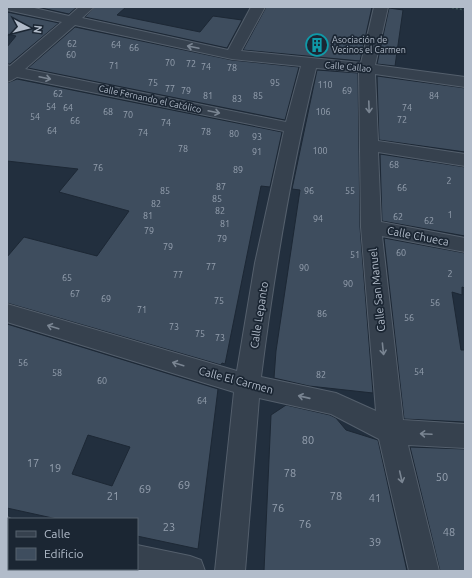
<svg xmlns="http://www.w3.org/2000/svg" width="472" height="578" font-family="Ubuntu,sans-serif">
<rect width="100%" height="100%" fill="#222f3e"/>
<g fill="#3e4d5e" stroke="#1d2835" fill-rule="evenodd">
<polygon points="37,7 77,7 69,14"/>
<polygon points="95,7 126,7 117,15 200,32 213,16 242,20 227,48 85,17"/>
<polygon points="266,7 372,7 360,61 243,50"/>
<polygon points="389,8 403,10 395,66 377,64"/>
<polygon points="7,12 59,23 10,64 7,64 7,47 16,36 7,34"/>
<polygon points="75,27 232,60 299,67 285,120 28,68"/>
<polygon points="317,70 358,73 360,227 373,393 309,386 274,378 276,351 300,190 292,189"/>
<polygon points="377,76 465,88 465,152 379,140"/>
<polygon points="17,79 282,132 270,187 261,186 225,364 222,363 221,365 7,303 7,257 24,237 97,256 129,211 59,192 78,169 7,161 7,83"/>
<polygon points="380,154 465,167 465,236 382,221"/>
<polygon points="384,238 465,253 465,288 462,287 462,295 452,292 461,350 465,350 465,422 404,419"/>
<path d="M 7,324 L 218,389 L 198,549 L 137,536 L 137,519 L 57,519 L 7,508 ZM 88,435 L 130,447 L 112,486 L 72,474 Z"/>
<polygon points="286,405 330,415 336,418 346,430 378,440 407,571 264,571 271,415"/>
<polygon points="410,447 465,449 465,571 440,571"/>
</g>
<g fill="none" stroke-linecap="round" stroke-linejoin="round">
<g stroke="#545f6c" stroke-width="2">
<g id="minor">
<path d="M 7,7 L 30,7 L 69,16 L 79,7 L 94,7 L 82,18 L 228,50 L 251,7 L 265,7 L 241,51 L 361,63 L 374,7 L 388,7 L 375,65 L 465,77 L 465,87 L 375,74 L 378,141 L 465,154 L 465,166 L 378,152 L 381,222 L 465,238 L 465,252 L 382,236 L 403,420 L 465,424 L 465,448 L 408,445 L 439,571 L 409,571 L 379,439 L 331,414 L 259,398 L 245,571 L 215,571 L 234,392 L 7,322 L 7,304 L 237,371 L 255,263 L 284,131 L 17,77 L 12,80 L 7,82 L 7,65 L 10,66 L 62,22 L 7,10 ZM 75,25 L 232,59 L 301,66 L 286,122 L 25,69 ZM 316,68 L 359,72 L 361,227 L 376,411 L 336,393 L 261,377 C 274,273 291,170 316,68 Z"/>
<polygon points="7,517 11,519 9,519 9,548 7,547"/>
<polygon points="137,545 190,556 201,560 205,571 127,571 126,569 137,569"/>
</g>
</g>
<polyline stroke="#425a5c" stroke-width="1.5" stroke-dasharray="2 2" stroke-linecap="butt" points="448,7 465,10"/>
<use href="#minor" fill="#36414e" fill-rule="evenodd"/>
</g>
<defs><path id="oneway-shaft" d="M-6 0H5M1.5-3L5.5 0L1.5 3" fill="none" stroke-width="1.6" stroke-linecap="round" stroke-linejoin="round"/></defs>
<g stroke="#7a8592">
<use href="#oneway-shaft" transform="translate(193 47) rotate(-168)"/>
<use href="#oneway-shaft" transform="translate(45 78) rotate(12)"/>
<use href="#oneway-shaft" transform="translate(369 107) rotate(88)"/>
<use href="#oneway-shaft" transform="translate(214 112) rotate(12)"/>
<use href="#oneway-shaft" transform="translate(53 327) rotate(-163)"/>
<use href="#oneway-shaft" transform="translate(383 349) rotate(84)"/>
<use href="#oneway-shaft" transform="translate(178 364) rotate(-163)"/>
<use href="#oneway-shaft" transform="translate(304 397) rotate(-167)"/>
<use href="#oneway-shaft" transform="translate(426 434) rotate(-177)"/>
<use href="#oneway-shaft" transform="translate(401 477) rotate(77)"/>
</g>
<defs>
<g id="building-ring" transform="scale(1.15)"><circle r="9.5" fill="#1b2633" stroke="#0f9aa8" stroke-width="1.5"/><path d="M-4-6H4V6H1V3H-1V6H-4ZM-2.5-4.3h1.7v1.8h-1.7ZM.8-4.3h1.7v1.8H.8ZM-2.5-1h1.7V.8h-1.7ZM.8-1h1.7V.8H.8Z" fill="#0f9aa8"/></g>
</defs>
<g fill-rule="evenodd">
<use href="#building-ring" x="317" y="45"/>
</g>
<g text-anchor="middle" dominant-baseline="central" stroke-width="3.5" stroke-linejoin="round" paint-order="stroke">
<g font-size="9" fill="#b2bcca" stroke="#1b2633" text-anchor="start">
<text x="332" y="40">Asociación de<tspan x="332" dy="10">Vecinos el Carmen</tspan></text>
</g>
<g font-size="9" fill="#95a0af">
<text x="72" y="44">62</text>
<text x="116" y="45">64</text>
<text x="134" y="48">66</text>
<text x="71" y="55">60</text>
<text x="170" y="63">70</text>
<text x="191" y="64">72</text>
<text x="114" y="66">71</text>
<text x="206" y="67">74</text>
<text x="232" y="68">78</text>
<text x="153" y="83">75</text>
<text x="275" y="83">95</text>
<text x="325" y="85">110</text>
<text x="170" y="89">77</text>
<text x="186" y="91">79</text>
<text x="347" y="91">69</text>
<text x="58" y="94">62</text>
<text x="208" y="96">81</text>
<text x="258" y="96">85</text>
<text x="434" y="96">84</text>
<text x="237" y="99">83</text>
<text x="51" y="107">54</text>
<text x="68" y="108">64</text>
<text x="407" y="108">74</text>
<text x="108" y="112">68</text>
<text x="323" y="112">106</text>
<text x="128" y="115">70</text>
<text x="35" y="117">54</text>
<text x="402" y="120">72</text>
<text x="75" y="121">66</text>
<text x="166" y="123">74</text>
<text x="52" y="131">64</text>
<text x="206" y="132">78</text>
<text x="143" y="133">74</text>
<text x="234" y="134">80</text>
<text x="257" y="137">93</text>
<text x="183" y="149">78</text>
<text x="320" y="151">100</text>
<text x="257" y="152">91</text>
<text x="394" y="165">68</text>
<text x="98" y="168">76</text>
<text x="238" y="170">89</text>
<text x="449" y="181">2</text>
<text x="221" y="187">87</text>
<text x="402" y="188">66</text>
<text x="165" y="191">85</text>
<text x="309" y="191">96</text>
<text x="350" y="191">55</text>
<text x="217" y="199">85</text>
<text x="156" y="204">82</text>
<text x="220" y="211">82</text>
<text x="450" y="215">1</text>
<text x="148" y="216">81</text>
<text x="398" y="217">62</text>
<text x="318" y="219">94</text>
<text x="429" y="221">62</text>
<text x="225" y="224">81</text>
<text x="149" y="231">79</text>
<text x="222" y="239">79</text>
<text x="168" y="247">79</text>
<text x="401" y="253">60</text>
<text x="355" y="255">51</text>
<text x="211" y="267">77</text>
<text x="304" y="268">90</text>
<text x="450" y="274">2</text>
<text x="178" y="275">77</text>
<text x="67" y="278">65</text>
<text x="348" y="284">90</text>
<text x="75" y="294">67</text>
<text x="106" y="299">69</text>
<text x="219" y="301">75</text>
<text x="435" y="303">56</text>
<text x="142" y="310">71</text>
<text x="322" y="314">86</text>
<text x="409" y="318">56</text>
<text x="174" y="327">73</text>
<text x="200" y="334">75</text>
<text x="220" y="338">73</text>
<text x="23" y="363">56</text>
<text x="419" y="372">54</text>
<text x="57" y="373">58</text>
<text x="321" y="375">82</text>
<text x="102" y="381">60</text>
<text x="202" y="401">64</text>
</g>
<g font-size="9" fill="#b2bcca" stroke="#1b2633">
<text transform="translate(348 67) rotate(5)">Calle Callao</text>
<text transform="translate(150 99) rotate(12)">Calle Fernando el Católico</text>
</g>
<g font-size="11" fill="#b2bcca" stroke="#1b2633">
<text transform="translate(418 236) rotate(11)">Calle Chueca</text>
<text transform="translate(377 290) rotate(-96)">Calle San Manuel</text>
<text transform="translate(259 315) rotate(-81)">Calle Lepanto</text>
<text transform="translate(236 380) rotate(15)">Calle El Carmen</text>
</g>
<g font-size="11" fill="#95a0af">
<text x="308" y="440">80</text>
<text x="33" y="463">17</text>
<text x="55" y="468">19</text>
<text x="290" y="473">78</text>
<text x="442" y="477">50</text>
<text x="184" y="485">69</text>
<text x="145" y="489">69</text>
<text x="113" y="496">21</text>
<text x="336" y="496">78</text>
<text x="375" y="498">41</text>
<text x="278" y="508">76</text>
<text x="305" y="524">76</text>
<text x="169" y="527">23</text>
<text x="449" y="532">48</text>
<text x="375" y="542">39</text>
</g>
</g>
<rect width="472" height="578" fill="none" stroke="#b2bcca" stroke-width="16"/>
<rect x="8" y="518" width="130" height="52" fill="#1b2633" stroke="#57626f"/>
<rect x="16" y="531" width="20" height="6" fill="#36414e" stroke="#57626f"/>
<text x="44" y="538" font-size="12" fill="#b2bcca">Calle</text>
<rect x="16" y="548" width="20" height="12" fill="#3e4d5e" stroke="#57626f"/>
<text x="44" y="558" font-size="12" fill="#b2bcca">Edificio</text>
<g transform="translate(28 28) rotate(97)" stroke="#1b2633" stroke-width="3" paint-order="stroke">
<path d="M0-3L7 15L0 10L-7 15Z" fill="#b2bcca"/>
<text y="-6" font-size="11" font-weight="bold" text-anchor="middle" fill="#b2bcca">N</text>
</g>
</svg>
